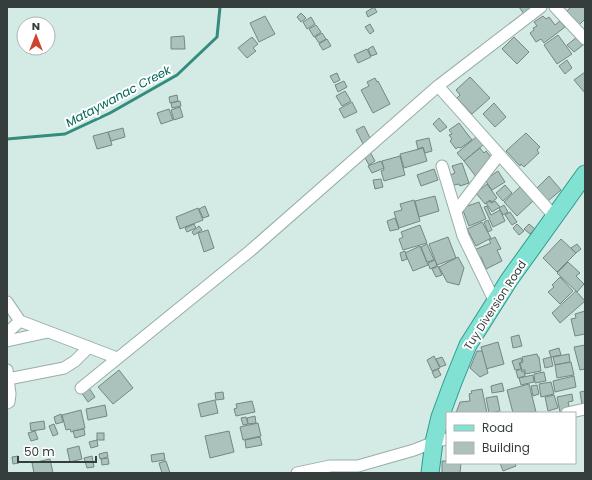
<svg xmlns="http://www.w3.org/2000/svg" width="592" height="480" font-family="Poppins,sans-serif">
<rect width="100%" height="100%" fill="#d4ebe5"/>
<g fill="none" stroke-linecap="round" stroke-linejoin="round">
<polyline stroke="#338c7e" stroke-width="3" points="7,139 65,134 110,113 177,75 217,37 220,7"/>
</g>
<g fill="#abc1bc" stroke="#738783">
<polygon points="374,7 377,12 368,17 366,12"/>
<polygon points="519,7 533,7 524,14"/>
<polygon points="571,7 585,7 585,19 579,25 567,11"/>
<polygon points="301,13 306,18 301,22 297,17"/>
<polygon points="265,16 275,34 259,42 250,23"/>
<polygon points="543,16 546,19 549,17 555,25 560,21 565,27 544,43 541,39 536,42 530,33 534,30 533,28 537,26 534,22"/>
<polygon points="311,17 315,24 307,29 303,22"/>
<polygon points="370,24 374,31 370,34 365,27"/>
<polygon points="316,25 321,32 314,37 309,29"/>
<polygon points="322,33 326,39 319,43 315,37"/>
<polygon points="558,35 572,54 557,64 544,45"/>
<polygon points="184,36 185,49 171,49 171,37"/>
<polygon points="252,37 258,44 253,48 256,51 247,58 238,48"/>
<polygon points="514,37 529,52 517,64 502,49"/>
<polygon points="577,37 583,45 574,52 567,45"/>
<polygon points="327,39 331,46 323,50 319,44"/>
<polygon points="373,46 377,54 371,56 368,49"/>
<polygon points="367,49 371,57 358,63 354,55"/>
<polygon points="567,60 572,68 565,74 559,66"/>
<polygon points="585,72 585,93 574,80"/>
<polygon points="337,73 340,80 334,83 330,76"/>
<polygon points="470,77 490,98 472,114 457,98 460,95 456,90"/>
<polygon points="375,78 377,82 378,81 390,104 373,113 361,90 369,86 367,82"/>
<polygon points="344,81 347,87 338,92 335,85"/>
<polygon points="345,91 351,101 342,106 336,96"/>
<polygon points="177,95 178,101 170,103 169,97"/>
<polygon points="180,101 181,106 172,108 171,103"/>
<polygon points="352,102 357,112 344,118 339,109"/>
<polygon points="494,103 506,117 495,127 483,114"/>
<polygon points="180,107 183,117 174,120 171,110"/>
<polygon points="169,109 173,120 161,124 157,113"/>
<polygon points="439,118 447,127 440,132 433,124"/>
<polygon points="459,123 472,140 462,147 460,148 458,147 456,149 450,141 452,139 449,135 452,134 449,130"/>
<polygon points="364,126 372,142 364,146 356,130"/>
<polygon points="123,128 125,137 111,141 108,132"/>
<polygon points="108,132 112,145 97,149 93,136"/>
<polygon points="526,133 540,147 537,150 539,153 524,167 521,164 520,166 506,151"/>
<polygon points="476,137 483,145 464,161 457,153"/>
<polygon points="429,138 432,151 425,153 423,147 418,149 416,141"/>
<polygon points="423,148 427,161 404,168 400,154"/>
<polygon points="480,148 484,153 486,151 493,160 477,178 464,161"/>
<polygon points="370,152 375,161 369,165 364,156"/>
<polygon points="400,156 405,175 384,181 381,171 384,170 382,161"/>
<polygon points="381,161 384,168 372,173 368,166"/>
<polygon points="462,163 469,183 460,186 459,184 454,185 450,175 455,173 452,166"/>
<polygon points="434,169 438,180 421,186 417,175"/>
<polygon points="498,171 505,182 492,190 485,180"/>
<polygon points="549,176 561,190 548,201 537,188"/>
<polygon points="381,179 383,187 375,189 373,180"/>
<polygon points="487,184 497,198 492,202 490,200 485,204 476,193"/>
<polygon points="505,185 512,193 503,201 496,193"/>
<polygon points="520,187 533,201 517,216 504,202"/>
<polygon points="435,196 439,211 419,217 415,201"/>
<polygon points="414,200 420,221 399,228 394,212 402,210 400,204"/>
<polygon points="490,201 491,203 495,201 500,207 492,212 486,203"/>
<polygon points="479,202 486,219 469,226 462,208"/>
<polygon points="504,205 508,212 503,215 499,208"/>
<polygon points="205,206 209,216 203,218 199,209"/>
<polygon points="487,206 491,215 500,210 505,221 493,227 484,207"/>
<polygon points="198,208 203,220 180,229 176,217"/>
<polygon points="510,212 517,222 512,225 505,215"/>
<polygon points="395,218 399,229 390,231 387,221"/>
<polygon points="488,220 492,230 488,232 484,222"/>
<polygon points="482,222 491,238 476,246 467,229"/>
<polygon points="194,224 196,228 187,232 185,228"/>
<polygon points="517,224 524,231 519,235 513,228"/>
<polygon points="529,224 535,229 530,234 524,229"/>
<polygon points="420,225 427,243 403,250 399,239 403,237 401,232"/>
<polygon points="199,226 202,230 194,235 192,232"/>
<polygon points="208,230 214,248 204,252 198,233"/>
<polygon points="448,237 456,258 437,265 429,244"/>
<polygon points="495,237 501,249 497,250 502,261 486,269 481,257 478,259 474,250 491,243 489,240"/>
<polygon points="561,239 576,253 557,272 543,258"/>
<polygon points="427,244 434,260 427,262 421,247"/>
<polygon points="577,244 581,249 576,253 571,248"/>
<polygon points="420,246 428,265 413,271 405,253"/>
<polygon points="405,251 407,259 402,261 400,253"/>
<polygon points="458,257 464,268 459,285 447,282 439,267"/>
<polygon points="435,260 437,266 430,269 428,263"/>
<polygon points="568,262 580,273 576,276 584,284 577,292 557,273"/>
<polygon points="438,266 442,275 436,277 432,269"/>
<polygon points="560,277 573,291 560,304 548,292 554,287 552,285"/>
<polygon points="576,291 585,301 560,323 552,313"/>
<polygon points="585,311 585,334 575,336 571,319 576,318 575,314"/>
<polygon points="519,335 522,346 513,348 511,337"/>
<polygon points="498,342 504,364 486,369 481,347"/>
<polygon points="585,345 585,369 580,370 574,347"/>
<polygon points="559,348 561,355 551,357 549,351"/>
<polygon points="477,351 482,351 488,373 480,377 470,368"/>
<polygon points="537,354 538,357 539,357 541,371 525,374 525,370 522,370 520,363 523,362 522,357"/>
<polygon points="569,354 570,362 555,365 553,357"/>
<polygon points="434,356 440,368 432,371 427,360"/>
<polygon points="442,357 446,365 440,367 436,359"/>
<polygon points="551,357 553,366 545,368 543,359"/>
<polygon points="521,358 522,362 519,363 521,369 515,370 512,361"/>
<polygon points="571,362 574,375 557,378 555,365"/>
<polygon points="438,369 441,375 435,378 432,372"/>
<polygon points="521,369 522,372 524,371 525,376 518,378 516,371"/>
<polygon points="119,370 133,388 113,404 98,387"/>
<polygon points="544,372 546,381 535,383 534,374"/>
<polygon points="533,375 534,382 521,385 519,378"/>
<polygon points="574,376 576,387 555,392 553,381"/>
<polygon points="551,382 554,394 541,397 539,384"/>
<polygon points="502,383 504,391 492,393 491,386"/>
<polygon points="529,384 536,412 513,413 507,390"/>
<polygon points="537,385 539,394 533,396 531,386"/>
<polygon points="89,388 95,397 88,402 81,392"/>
<polygon points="482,389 487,413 456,413 460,402 470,401 469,394 472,393 471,391"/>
<polygon points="585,391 585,405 582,405 580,392"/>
<polygon points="223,392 224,399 216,400 215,393"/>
<polygon points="572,394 573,401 568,402 570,410 560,412 557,397"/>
<polygon points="554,395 558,408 548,411 545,397"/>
<polygon points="497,396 500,411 489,413 486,398"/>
<polygon points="215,400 218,413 201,417 198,404"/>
<polygon points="252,401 255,412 236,416 234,409 237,408 236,404"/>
<polygon points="105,405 107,416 88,420 86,409"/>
<polygon points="81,410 85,428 71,432 70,429 66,430 62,415"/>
<polygon points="61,414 63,422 56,424 54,417"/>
<polygon points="255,416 256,423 248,424 247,418"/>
<polygon points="246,417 248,424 243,425 241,418"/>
<polygon points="44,421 45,429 31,431 30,423"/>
<polygon points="258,423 261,436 243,440 240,427"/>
<polygon points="54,424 58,434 53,436 49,426"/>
<polygon points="84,429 85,435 75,438 73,431"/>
<polygon points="35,431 38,439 31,441 28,433"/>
<polygon points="229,431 234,452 210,458 205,436"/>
<rect x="97" y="433" width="7" height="7"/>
<polygon points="260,437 262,445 246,448 245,440"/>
<polygon points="97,440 98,446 91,448 89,442"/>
<polygon points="79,446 82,459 70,462 67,449"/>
<polygon points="107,452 108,457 100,459 99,454"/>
<polygon points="164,453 165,460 152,462 151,455"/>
<polygon points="18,456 19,463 13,464 12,457"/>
<polygon points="92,456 94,467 87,468 84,458"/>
<polygon points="108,458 109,464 102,465 101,459"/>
<polygon points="50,459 53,473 34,473 32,463"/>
<polygon points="166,461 170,473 162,473 159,463"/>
<polygon points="442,461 447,461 447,463 461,463 460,473 442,473"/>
<polygon points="500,463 515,463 516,466 503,471"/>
</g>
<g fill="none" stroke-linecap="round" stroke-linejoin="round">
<g stroke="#98ada8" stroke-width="13">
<g id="minor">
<polyline points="555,7 585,39"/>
<polyline points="438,86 555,217"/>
<polyline points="442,166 463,236 495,302"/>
<polyline points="456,211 499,155"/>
<polyline points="7,302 20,321 117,358"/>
<polyline points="7,333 20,321"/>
<polyline points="7,341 48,332"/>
<polyline points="7,370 10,394 9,402 7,403"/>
<polyline points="8,379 64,368 75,361 89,347"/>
<polyline points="81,388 250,251 438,86 541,7"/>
<polyline points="567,413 585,409"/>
<polyline points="297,473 330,466 358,466 414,450 434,442 447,439"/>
</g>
</g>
<g stroke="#309c8d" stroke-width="19">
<polyline id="primary" points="430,473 434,442 440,417 453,382 468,345 509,280 585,174"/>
</g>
<use href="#minor" stroke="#fff" stroke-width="11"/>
<use href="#primary" stroke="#81e2d4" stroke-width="17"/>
</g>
<g text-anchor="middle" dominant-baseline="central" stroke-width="4" stroke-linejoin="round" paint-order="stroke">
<g font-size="11" fill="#353e3c" stroke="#fff">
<text transform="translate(495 305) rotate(-57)">Tuy Diversion Road</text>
</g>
<g font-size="12" font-style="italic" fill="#006659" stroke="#fff">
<text transform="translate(118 96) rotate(-28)">Mataywanac Creek</text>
</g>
</g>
<rect width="592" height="480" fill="none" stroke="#353e3c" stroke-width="16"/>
<rect x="446" y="412" width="130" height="52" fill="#ffffff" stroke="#aeb2b1"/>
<rect x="454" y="425" width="20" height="6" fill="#81e2d4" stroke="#aeb2b1"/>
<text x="482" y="432" font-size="12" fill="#353e3c">Road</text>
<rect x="454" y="442" width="20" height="12" fill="#abc1bc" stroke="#aeb2b1"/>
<text x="482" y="452" font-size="12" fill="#353e3c">Building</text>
<g transform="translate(36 36)"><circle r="19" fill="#ffffff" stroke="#aeb2b1"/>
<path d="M0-3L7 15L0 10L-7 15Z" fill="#cf4331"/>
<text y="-6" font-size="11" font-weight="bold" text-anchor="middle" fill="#353e3c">N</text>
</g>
<path d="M18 456v6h78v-6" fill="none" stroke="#353e3c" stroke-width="2"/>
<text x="24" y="456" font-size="12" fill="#353e3c" stroke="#ffffff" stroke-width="3" paint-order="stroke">50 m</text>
</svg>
